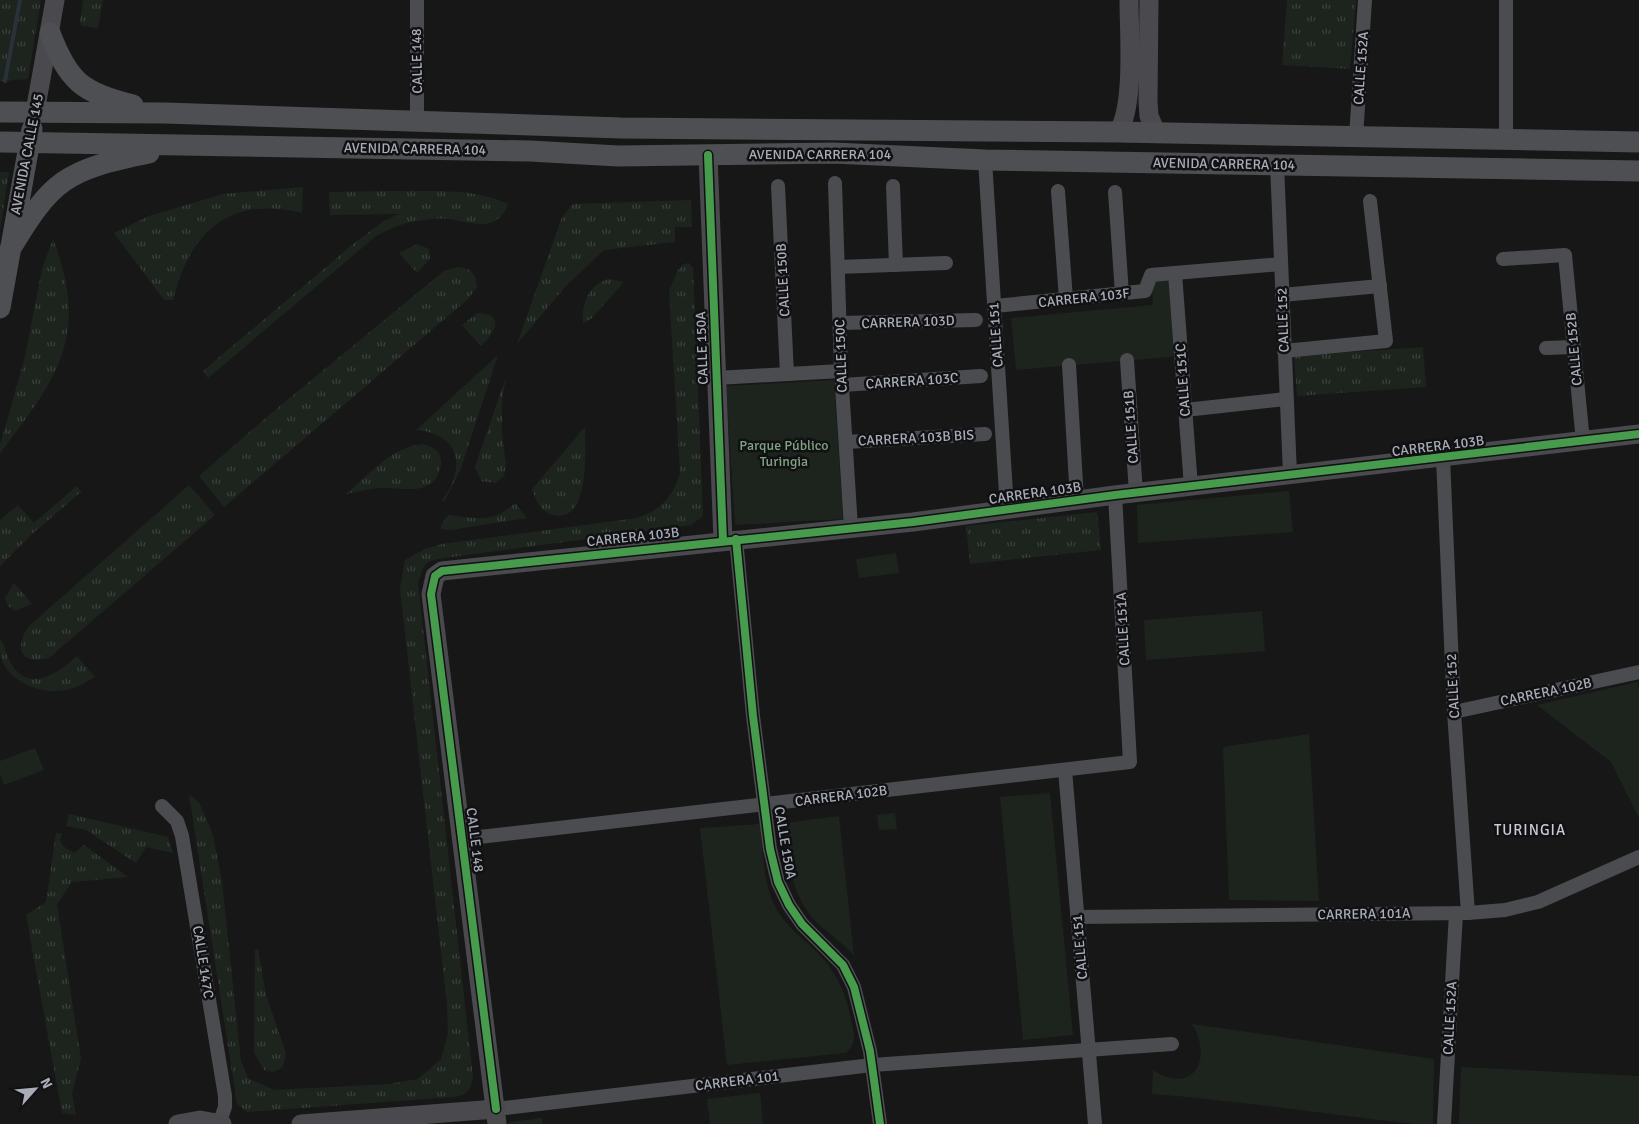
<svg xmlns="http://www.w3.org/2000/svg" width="1639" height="1124" font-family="Signika,sans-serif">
<defs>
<pattern id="grass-tufts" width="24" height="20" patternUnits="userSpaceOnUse" patternTransform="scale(1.25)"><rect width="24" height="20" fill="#1d241e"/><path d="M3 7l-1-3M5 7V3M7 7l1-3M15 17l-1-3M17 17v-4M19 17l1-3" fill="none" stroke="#3b413d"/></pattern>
</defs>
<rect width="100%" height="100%" fill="#171717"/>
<g fill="url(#grass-tufts)">
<polygon points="0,0 41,0 28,79 0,81"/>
<polygon points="83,0 103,0 98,28 82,26 80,22"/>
<polygon points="1287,0 1356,0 1350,69 1282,65"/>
<polygon points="0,172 9,172 0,231"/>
<path d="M 303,187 L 302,213 C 229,195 190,232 173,300 L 164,300 L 114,233 L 149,216 L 223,194 Z"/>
<path d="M 391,191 C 430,192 472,187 508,204 C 497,234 472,222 448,219 C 440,218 432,219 424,220 C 406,221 392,228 376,236 L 208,378 L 203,371 L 357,241 L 384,221 L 399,214 L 330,215 L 329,192 Z"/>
<polygon points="691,200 692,227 675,227 675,242 604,250 565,287 517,344 562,217 573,204"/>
<path d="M 53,239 C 90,335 58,378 0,453 L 0,445 L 25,357 L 42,269 Z"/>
<polygon points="417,244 429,249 430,259 417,273 399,253"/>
<path d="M 684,264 L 689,263 L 693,268 L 703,516 L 691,525 L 437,559 L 428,562 L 423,568 L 418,583 L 473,1077 C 471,1090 467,1095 454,1097 L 247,1112 L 237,1104 L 189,794 L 200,804 L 213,835 L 222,882 L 241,1061 L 248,1078 L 274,1090 L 389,1084 L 418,1079 L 441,1059 L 448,1034 L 447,1005 L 400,589 L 405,560 L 425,549 L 442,544 L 637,518 C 661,510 673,497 680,473 L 669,291 L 678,270 Z"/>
<path d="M 458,267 C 472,269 475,273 477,287 L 468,299 L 224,507 L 199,476 L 274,411 L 428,284 L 444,271 Z"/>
<path d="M 609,279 L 624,282 L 591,319 L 583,323 C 581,303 589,284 609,279 Z"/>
<path d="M 477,313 C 507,313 494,334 481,346 L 462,325 Z"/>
<polygon points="1423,347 1426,387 1297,396 1294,356"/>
<path d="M 498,355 L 461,468 L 444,502 L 442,500 C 460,478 465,445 434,434 C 427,432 422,429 415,431 Z"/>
<polygon points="506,377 502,401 502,434 506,465 504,476 495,483 481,481 475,467"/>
<path d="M 585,427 C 585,448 591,524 553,515 C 540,512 536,500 532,489 Z"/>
<path d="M 422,444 C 429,446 437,448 440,456 C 442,462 441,466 439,471 C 432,497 400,487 381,488 C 369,489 358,491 346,494 C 370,474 390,448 422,444 Z"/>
<path d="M 189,485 L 215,515 L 49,658 C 21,665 14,650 28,627 Z"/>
<polygon points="77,486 81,492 31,535 0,566 0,520 18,505 34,523"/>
<path d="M 515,503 L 527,518 L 450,530 L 441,529 L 441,525 L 448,515 C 476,518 492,524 515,503 Z"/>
<polygon points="1097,512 1101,550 970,564 966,526"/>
<polygon points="14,583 32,604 15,611 8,606 5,598"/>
<path d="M 0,639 C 6,644 5,653 9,660 C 27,695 57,674 77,656 L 95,677 C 86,682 77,688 66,690 C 43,695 9,683 1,658 C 0,653 0,645 0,639 Z"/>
<polygon points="69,814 168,837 173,853 146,847 136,863 86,830 66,826"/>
<polygon points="56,833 62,834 60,840 63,846 74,853 84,845 128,877 72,882 57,904 81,1059 72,1093 76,1115 62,1113 26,915 46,902"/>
<polygon points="258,949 266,995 286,1053 283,1067 273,1072 264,1070 254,1053 255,950"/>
</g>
<g fill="#1d241e">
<polygon points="1304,47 1340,49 1339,66 1304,64"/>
<polygon points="1175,273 1181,356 1016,370 1011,318 1153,305 1151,275"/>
<polygon points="834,380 843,519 735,525 726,386"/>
<polygon points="1289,491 1293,532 1138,543 1137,505"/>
<polygon points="896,553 899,573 859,578 856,559"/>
<polygon points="1262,611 1265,651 1146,660 1144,620"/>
<polygon points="1637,682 1639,688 1639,818 1611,762 1537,705"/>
<polygon points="1309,734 1319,901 1229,900 1223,747"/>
<polygon points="35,748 44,770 4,785 0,774 0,761"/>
<polygon points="1050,793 1073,1035 1023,1040 1000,797"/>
<polygon points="895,813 897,829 879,830 877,815"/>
<path d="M 839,816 L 854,956 C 842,941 823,931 811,916 C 790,890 787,856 785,823 Z"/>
<path d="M 760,824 C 763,850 763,880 774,904 C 786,931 813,943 829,966 C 841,982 847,1000 851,1019 C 854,1033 858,1042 846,1053 L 727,1065 L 700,828 Z"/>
<path d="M 1192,1024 L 1434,1059 L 1433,1124 L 1414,1124 C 1326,1114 1240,1101 1152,1094 L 1153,1070 C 1192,1096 1214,1060 1192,1024 Z"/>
<polygon points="1461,1067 1639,1076 1639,1124 1459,1124"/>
<polygon points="760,1093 763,1124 710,1124 707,1099"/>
<polygon points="542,1118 543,1124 509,1124 509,1122"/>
</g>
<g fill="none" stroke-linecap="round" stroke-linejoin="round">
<polyline stroke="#2a3239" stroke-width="4" points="5,81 20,0"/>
<g stroke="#4b4c50" stroke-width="14">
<polyline points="417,0 417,121"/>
<polyline points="1356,137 1365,0"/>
<polyline points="1506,139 1506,0"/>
<polyline points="985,160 1007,509"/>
<polyline points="1277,164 1290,475"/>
<polyline points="835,183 841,371 851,528"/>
<polyline points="778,186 787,374"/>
<polyline points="893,186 896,265"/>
<polyline points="1058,191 1066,299"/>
<polyline points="1115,192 1122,294"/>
<polyline points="1503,259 1565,255 1583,442"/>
<polyline points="838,267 946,263"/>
<polyline points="1175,273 1191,487"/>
<polyline points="1282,295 1380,286"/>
<polyline points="995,306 1145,291 1151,275 1281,264"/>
<polyline points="840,323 976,320"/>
<polyline points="1546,348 1573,347"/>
<polyline points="1284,351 1386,341 1370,201"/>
<polyline points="1127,360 1136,493"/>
<polyline points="1069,365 1077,500"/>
<polyline points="716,378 841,371"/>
<polyline points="842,385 981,376"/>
<polyline points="1185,410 1286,399"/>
<polyline points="846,442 985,434"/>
<polyline points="1443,458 1454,712 1468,913"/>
<polyline points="736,539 753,716 770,849 778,882 789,905 802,924 843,965 854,987 870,1051 880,1124"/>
<polyline points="1454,712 1639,672"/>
<polyline points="1065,770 1095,1124"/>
<polyline points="162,806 177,821 182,836 225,1096 225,1107 219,1124"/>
<polyline points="462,839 1130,762 1115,495"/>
<polyline points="1077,917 1468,913 1505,910 1538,902 1639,857"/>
<polyline points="496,1109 872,1065 1172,1044"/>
<polyline points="1444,1124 1456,913"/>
</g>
<g stroke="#4a4a4e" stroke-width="19">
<polyline points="1149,0 1148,102 1149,116 1156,132"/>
<polyline points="35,112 55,0"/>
<path d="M 1118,132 C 1135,106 1129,33 1129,0"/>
<polyline points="708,155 723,541"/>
<polyline points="178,1124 200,1120 222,1124"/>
<polyline points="301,1124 496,1109"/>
<polyline points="497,1124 431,594 435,576 442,571 913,522 1115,495 1639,434"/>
</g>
<g stroke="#4d4f52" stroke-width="21">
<path d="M 50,33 C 68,81 82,93 133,105"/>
<polyline points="0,112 165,113 621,128 1118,132 1639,142"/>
<polyline points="0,142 530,151 618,156 834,153 985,160 1639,171"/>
<path d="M 8,253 C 52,179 65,170 149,153"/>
<polyline points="0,308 32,129"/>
</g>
<g stroke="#111113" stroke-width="11">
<g id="cycleway">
<polyline points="708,155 723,541"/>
<polyline points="736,539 753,716 770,849 778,882 789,905 802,924 843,965 854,987 870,1051 880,1124"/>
<polyline points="496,1109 431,594 435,576 442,571 913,522 1115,495 1639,434"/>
</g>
</g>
<use href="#cycleway" stroke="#469c4c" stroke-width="8"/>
</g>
<g text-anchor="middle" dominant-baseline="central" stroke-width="5" stroke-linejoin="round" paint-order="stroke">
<g font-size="14" fill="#a8adb8" stroke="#111113">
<text transform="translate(417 61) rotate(-91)">CALLE 148</text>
<text transform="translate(1361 68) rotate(-86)">CALLE 152A</text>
<text transform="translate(415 149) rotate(1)">AVENIDA CARRERA 104</text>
<text transform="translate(27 154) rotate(-79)">AVENIDA CALLE 145</text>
<text x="820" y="154">AVENIDA CARRERA 104</text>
<text transform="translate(1224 164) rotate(1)">AVENIDA CARRERA 104</text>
<text transform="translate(783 280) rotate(-93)">CALLE 150B</text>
<text transform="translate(1084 298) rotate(-6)">CARRERA 103F</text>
<text transform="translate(1283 320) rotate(-92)">CALLE 152</text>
<text transform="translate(908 322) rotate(-2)">CARRERA 103D</text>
<text transform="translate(996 335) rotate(-94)">CALLE 151</text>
<text transform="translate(702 348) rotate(-92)">CALLE 150A</text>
<text transform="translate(1574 349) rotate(-95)">CALLE 152B</text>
<text transform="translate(841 356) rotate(-92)">CALLE 150C</text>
<text transform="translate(1183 380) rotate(-94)">CALLE 151C</text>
<text transform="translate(912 381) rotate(-4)">CARRERA 103C</text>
<text transform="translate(1131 427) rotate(-94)">CALLE 151B</text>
<text transform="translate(916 438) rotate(-3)">CARRERA 103B BIS</text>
<text transform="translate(1438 446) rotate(-7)">CARRERA 103B</text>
<text transform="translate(1035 493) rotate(-8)">CARRERA 103B</text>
<text transform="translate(633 537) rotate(-6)">CARRERA 103B</text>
<text transform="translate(1123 629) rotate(-93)">CALLE 151A</text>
<text transform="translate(1453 686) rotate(-93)">CALLE 152</text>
<text transform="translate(1546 692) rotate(-12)">CARRERA 102B</text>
<text transform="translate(841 796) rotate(-7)">CARRERA 102B</text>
<text transform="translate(475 840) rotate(83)">CALLE 148</text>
<text transform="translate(785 843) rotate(80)">CALLE 150A</text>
<text transform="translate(1364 914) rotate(-1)">CARRERA 101A</text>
<text transform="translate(1080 947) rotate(-95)">CALLE 151</text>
<text transform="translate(203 962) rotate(81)">CALLE 147C</text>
<text transform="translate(1450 1018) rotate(-87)">CALLE 152A</text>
<text transform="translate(737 1081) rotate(-7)">CARRERA 101</text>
</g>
<g font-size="14" fill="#7fa381" stroke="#111113">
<text x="784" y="445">Parque Público<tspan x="784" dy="16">Turingia</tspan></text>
</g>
<g font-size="15" letter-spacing="1" fill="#c9ccd4" stroke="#111113">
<text x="1530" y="830">TURINGIA</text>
</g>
</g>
<g transform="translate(35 1089) rotate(63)" stroke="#111113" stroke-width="4" paint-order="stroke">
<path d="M0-4L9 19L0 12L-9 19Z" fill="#a8adb8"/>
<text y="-8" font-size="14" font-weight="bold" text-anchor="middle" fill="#a8adb8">N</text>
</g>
</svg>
